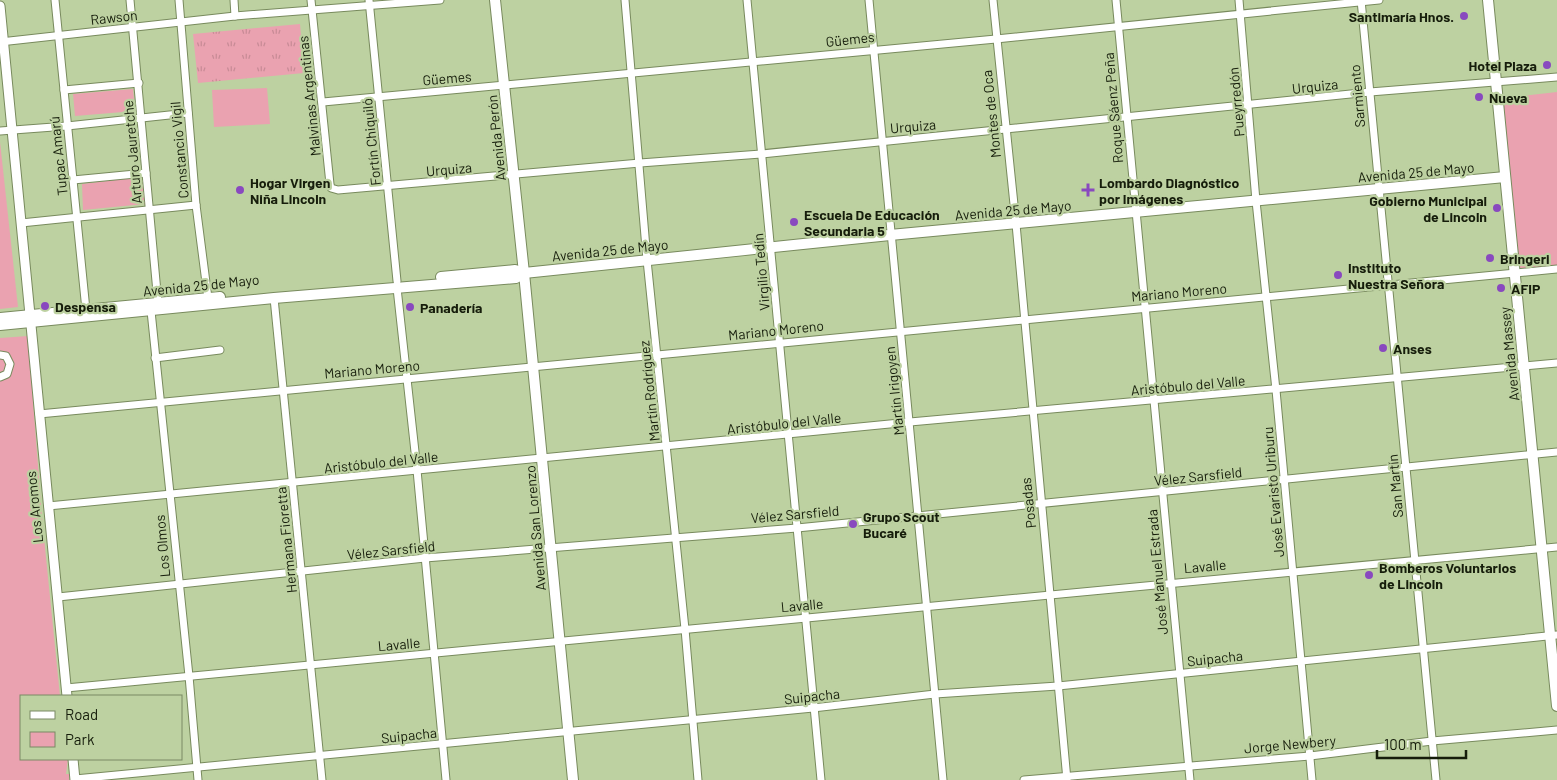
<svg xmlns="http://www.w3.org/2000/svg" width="1557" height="780" font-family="Barlow,sans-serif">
<defs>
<pattern id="grass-tufts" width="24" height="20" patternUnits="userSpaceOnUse" patternTransform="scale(1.25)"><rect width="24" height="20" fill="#eaa2b0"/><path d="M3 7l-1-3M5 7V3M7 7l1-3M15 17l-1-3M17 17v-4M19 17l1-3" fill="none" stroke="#c88b96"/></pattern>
</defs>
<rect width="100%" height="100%" fill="#bdd1a1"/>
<polygon fill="url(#grass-tufts)" points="300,24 304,73 198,83 193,34"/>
<g fill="#eaa2b0">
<polygon points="267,88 270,124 214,127 212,90"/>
<polygon points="133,89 135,111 75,116 73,94"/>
<polygon points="1557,92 1557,266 1519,270 1503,98"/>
<polygon points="0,142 18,307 0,309"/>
<polygon points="141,177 145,204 83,210 82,184"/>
<polygon points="28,336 42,518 60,696 21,696 21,759 68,759 66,774 69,774 69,780 0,780 0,338"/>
</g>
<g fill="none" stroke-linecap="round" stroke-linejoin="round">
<g stroke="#788a5d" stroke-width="9">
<g id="minor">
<polyline points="55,0 86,310"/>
<polyline points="130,0 158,303"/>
<polyline points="179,0 196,205 208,298"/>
<polyline points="234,0 235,16"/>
<polyline points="311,0 330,184 331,188 338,190 640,163 761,154 1370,92 1557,77"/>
<polyline points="369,0 397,281"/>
<polyline points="625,0 647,260 685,629 698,780"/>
<polyline points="747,0 821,780"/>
<polyline points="869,0 943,780"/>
<polyline points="993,0 1016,224 1067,780"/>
<polyline points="1116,0 1190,780"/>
<polyline points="1239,0 1256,201 1276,390 1312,780"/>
<polyline points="1361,0 1436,780"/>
<polyline points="0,42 235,16 440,0"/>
<polyline points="64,90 139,83"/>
<polyline points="323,102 996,39 1379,0"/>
<polyline points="0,131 67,126 188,113"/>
<polyline points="73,180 146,173"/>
<polyline points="21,223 196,205"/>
<polyline points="397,288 417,470 446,780"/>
<polyline points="274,298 322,780"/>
<polyline points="151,311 189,676 198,780"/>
<polyline points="0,355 6,356 10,364 7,374 0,377"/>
<polyline points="155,358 220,350"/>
<polyline points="39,414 1557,269"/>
<polyline points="48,506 910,422 1557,363"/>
<polyline points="58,597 425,558 797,528 1557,452"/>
<polyline points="66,688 1557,547"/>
<polyline points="75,779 813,708 935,694 1058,686 1557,635"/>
<polyline points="1024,780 1310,756 1432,741 1557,730"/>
</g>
</g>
<g stroke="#788a5d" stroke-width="11">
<g id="tertiary">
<polyline points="0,6 67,696"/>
<polyline points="73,759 75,780"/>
</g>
</g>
<g stroke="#788a5d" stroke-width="12">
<g id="secondary">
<polyline points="495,0 524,273 573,780"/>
<polyline points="1488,0 1557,706"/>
<polyline points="441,277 515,270 524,273"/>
<polyline points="0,318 220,297"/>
<polyline points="0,325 274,298 516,278 524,273 890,235 1505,177"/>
</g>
</g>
<use href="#minor" stroke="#fff" stroke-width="7"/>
<use href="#tertiary" stroke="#fff" stroke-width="9"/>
<use href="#secondary" stroke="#fff" stroke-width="10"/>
</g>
<g fill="#8949bf" stroke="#bdd1a1" stroke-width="2">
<circle cx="1464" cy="16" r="5"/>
<circle cx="1547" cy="65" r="5"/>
<circle cx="1479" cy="97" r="5"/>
<circle cx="240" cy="190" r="5"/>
<path d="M1085.5 182.5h5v5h5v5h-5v5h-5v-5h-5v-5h5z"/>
<circle cx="1497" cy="208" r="5"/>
<circle cx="794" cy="222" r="5"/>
<circle cx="1490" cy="258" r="5"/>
<circle cx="1338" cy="275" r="5"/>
<circle cx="1501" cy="288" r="5"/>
<circle cx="45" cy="306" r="5"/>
<circle cx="410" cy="307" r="5"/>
<circle cx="1383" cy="348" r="5"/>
<circle cx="853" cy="524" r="5"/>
<circle cx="1369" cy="575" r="5"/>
</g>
<g text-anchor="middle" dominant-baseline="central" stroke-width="4.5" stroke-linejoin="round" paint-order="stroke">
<g font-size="14" font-weight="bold" fill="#161d0b" stroke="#bdd1a1" text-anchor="start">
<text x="1454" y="16" text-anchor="end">Santimaría Hnos.</text>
<text x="1537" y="65" text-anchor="end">Hotel Plaza</text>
<text x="1489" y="97">Nueva</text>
<text x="250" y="182">Hogar Virgen<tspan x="250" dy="16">Niña Lincoln</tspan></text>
<text x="1099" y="182">Lombardo Diagnóstico<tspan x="1099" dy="16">por Imágenes</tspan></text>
<text x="1487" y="200" text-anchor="end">Gobierno Municipal<tspan x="1487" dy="16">de Lincoln</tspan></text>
<text x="804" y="214">Escuela De Educación<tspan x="804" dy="16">Secundaria 5</tspan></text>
<text x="1500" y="258">Bringeri</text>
<text x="1348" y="267">Instituto<tspan x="1348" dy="16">Nuestra Señora</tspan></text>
<text x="1511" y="288">AFIP</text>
<text x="55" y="306">Despensa</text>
<text x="420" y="307">Panadería</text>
<text x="1393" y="348">Anses</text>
<text x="863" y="516">Grupo Scout<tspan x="863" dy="16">Bucaré</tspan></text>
<text x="1379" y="567">Bomberos Voluntarios<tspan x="1379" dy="16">de Lincoln</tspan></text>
</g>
<g font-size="14" fill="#161d0b" stroke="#bdd1a1">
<text transform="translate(114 17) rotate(-6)">Rawson</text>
<text transform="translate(850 39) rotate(-6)">Güemes</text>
<text transform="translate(447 78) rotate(-5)">Güemes</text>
<text transform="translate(1315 86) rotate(-6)">Urquiza</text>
<text transform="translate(309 96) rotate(-96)">Malvinas Argentinas</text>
<text transform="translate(1357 96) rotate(-95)">Sarmiento</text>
<text transform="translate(1236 102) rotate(-95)">Pueyrredón</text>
<text transform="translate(1113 108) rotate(-95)">Roque Sáenz Peña</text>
<text transform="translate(991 114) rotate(-96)">Montes de Oca</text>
<text transform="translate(913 126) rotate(-5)">Urquiza</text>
<text transform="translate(496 138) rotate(-96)">Avenida Perón</text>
<text transform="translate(371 142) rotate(-96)">Fortín Chiquiló</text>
<text transform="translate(179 150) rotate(-95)">Constancio Vigil</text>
<text transform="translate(132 152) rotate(-95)">Arturo Jauretche</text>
<text transform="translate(58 156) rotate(-96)">Tupac Amarú</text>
<text transform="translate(449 169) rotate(-5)">Urquiza</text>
<text transform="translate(1416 172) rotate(-5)">Avenida 25 de Mayo</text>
<text transform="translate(1013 210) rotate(-5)">Avenida 25 de Mayo</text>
<text transform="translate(610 250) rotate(-6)">Avenida 25 de Mayo</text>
<text transform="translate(761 272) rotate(-95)">Virgilio Tedín</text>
<text transform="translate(201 285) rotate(-6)">Avenida 25 de Mayo</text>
<text transform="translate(1179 292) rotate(-5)">Mariano Moreno</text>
<text transform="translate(776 330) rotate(-6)">Mariano Moreno</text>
<text transform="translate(1509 354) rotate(-96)">Avenida Massey</text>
<text transform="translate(372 369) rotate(-5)">Mariano Moreno</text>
<text transform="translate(1188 385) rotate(-5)">Aristóbulo del Valle</text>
<text transform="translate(649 391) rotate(-96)">Martín Rodríguez</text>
<text transform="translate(894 391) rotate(-96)">Martín Irigoyen</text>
<text transform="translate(784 423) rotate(-6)">Aristóbulo del Valle</text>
<text transform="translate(381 462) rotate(-6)">Aristóbulo del Valle</text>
<text transform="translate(1198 476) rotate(-6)">Vélez Sarsfield</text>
<text transform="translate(1395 486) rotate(-95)">San Martín</text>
<text transform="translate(1273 492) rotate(-95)">José Evaristo Uriburu</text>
<text transform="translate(1028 503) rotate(-96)">Posadas</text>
<text transform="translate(34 507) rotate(-96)">Los Aromos</text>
<text transform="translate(795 514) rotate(-5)">Vélez Sarsfield</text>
<text transform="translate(535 528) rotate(-95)">Avenida San Lorenzo</text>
<text transform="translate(286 540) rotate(-96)">Hermana Fioretta</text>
<text transform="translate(162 546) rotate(-95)">Los Olmos</text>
<text transform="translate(391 550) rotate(-6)">Vélez Sarsfield</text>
<text transform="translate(1205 566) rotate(-5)">Lavalle</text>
<text transform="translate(1157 572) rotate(-95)">José Manuel Estrada</text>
<text transform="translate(802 605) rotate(-5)">Lavalle</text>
<text transform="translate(399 644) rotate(-5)">Lavalle</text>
<text transform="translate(1215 658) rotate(-6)">Suipacha</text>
<text transform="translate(812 696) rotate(-6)">Suipacha</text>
<text transform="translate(409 735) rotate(-6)">Suipacha</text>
<text transform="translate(1290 744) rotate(-5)">Jorge Newbery</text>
</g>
</g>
<rect x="20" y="695" width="162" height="65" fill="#bdd1a1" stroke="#7a8965"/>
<rect x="30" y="711" width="25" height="8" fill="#ffffff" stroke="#7a8965"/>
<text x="65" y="720" font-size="15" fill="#161d0b">Road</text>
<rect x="30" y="732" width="25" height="15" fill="#eaa2b0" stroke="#7a8965"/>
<text x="65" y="745" font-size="15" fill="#161d0b">Park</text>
<path d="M1377 750v8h89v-8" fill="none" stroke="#161d0b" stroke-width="2.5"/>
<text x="1384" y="750" font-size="15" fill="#161d0b" stroke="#bdd1a1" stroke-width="4" paint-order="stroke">100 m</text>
</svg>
